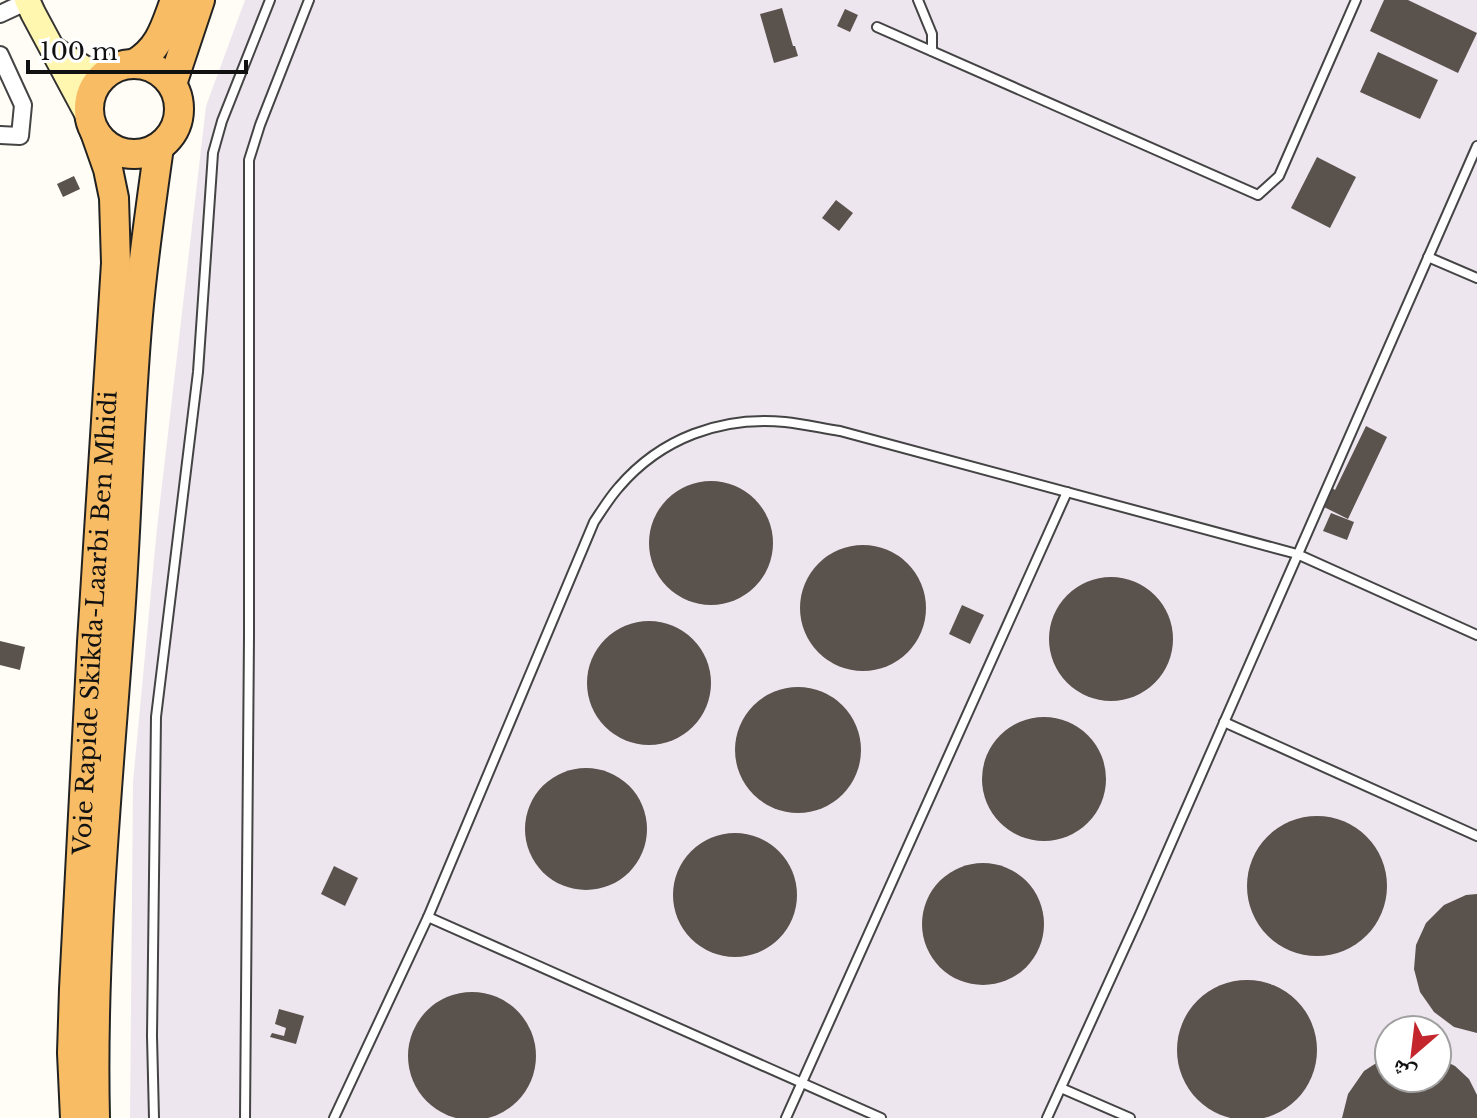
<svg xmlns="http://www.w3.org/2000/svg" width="1477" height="1118" font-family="'Libre Baskerville','Noto Naskh Arabic',serif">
<rect width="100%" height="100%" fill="#fffdf5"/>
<path fill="#eee6ef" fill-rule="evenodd" d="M 245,0 L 1477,0 L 1477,1118 L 130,1118 L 133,782 L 157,528 L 206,106 ZM 1389,1030 L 1437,1030 L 1437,1078 L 1389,1078 Z"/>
<g fill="#5a524d">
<polygon points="1384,0 1408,0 1477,33 1458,73 1370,31"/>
<polygon points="782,8 793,46 795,46 798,56 774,63 760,14"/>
<polygon points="845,9 858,15 850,32 837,26"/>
<polygon points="1378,52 1438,80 1420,119 1360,92"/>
<polygon points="1317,157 1356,177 1330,228 1291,208"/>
<polygon points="74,176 80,189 63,197 57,184"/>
<polygon points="836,200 853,213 839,231 822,218"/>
<polygon points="1366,426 1387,437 1348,519 1322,506 1331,487 1335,490"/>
<circle cx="711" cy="543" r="62"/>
<polygon points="1331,513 1354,522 1347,540 1323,531"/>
<circle cx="863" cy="608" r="63"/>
<circle cx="1111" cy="639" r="62"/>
<polygon points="962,605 984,615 970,644 949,634"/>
<circle cx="649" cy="683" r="62"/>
<polygon points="0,641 25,647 20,670 0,665"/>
<circle cx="798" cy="750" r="63"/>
<circle cx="1044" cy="779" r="62"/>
<circle cx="586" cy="829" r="61"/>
<circle cx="1317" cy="886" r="70"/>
<circle cx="735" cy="895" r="62"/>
<circle cx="983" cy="924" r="61"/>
<polygon points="334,866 358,878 345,906 321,894"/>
<polygon points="1477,894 1477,1033 1454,1027 1434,1012 1420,992 1414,969 1416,945 1426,923 1444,905 1466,895"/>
<circle cx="1247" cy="1050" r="70"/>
<circle cx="472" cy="1056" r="64"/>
<polygon points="279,1009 304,1016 296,1044 270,1037 272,1033 284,1036 286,1028 275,1024"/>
<polygon points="1389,1057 1389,1078 1437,1078 1437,1057 1455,1066 1469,1079 1477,1095 1477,1118 1342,1118 1348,1094 1364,1071 1384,1058"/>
</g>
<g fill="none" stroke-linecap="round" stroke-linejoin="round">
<g stroke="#444" stroke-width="12">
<g id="service">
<polyline points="918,0 932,34 932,51"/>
<polyline points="877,27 1258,195 1279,176 1356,0"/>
<polyline points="1428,257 1477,278"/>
<polyline points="1224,722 1477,836"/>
<polyline points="428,917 881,1118"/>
<polyline points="1061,1088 1130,1118"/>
<polyline points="154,1118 152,1036 156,717 198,372 213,153 222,121 270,0"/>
<polyline points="245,1118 249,636 249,160 260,125 309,0"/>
<path d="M 334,1118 L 428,917 L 594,522 C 602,510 610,497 619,487 C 661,438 721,416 785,422 C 803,424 821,428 840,431 L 1297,554 L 1477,635"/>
<polyline points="786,1118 1067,492"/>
<polyline points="1047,1118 1140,914 1477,146"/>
</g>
</g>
<g stroke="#444" stroke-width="20">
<g id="minor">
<polyline points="0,14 28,1"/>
<polyline points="0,55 23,105 20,136 0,135"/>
</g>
</g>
<g stroke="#333" stroke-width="28">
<g id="secondary">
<polyline points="27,0 33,13 91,121"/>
<polyline points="53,49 87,70 104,76"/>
</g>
</g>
<g stroke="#222" stroke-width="32">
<g id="trunk">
<path d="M 134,64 C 160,49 165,27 175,0"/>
<circle cx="134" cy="109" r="45"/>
<polyline points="172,84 200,0"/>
<path id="s1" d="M 75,1118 L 72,1053 L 74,989 L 92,642 L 116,263 L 114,198 L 108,169 L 95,132"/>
<path d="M 95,1118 C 91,951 108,784 120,617 C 127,517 129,416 138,315 C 143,259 151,203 159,147"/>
</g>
</g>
<use href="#service" stroke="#fff" stroke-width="8"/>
<use href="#minor" stroke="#fff" stroke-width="16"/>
<use href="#secondary" stroke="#fff6b0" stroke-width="24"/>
<use href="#trunk" stroke="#f7bc64" stroke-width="28"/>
</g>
<g text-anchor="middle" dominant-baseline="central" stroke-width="8" stroke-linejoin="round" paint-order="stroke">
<g font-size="24" fill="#111" stroke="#fff">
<text stroke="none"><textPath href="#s1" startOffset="496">Voie Rapide Skikda-Laarbi Ben Mhidi</textPath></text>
</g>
</g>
<g transform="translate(1413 1054) rotate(208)"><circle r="38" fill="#ffffff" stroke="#a0a0a0" stroke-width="2"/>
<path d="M0-6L14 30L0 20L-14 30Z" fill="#c4262e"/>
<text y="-12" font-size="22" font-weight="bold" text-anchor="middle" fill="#111111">ش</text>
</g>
<path d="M28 60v12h218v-12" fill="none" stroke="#111111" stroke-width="4"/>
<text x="40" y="60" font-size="24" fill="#111111" stroke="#ffffff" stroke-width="6" paint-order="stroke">100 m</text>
</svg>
